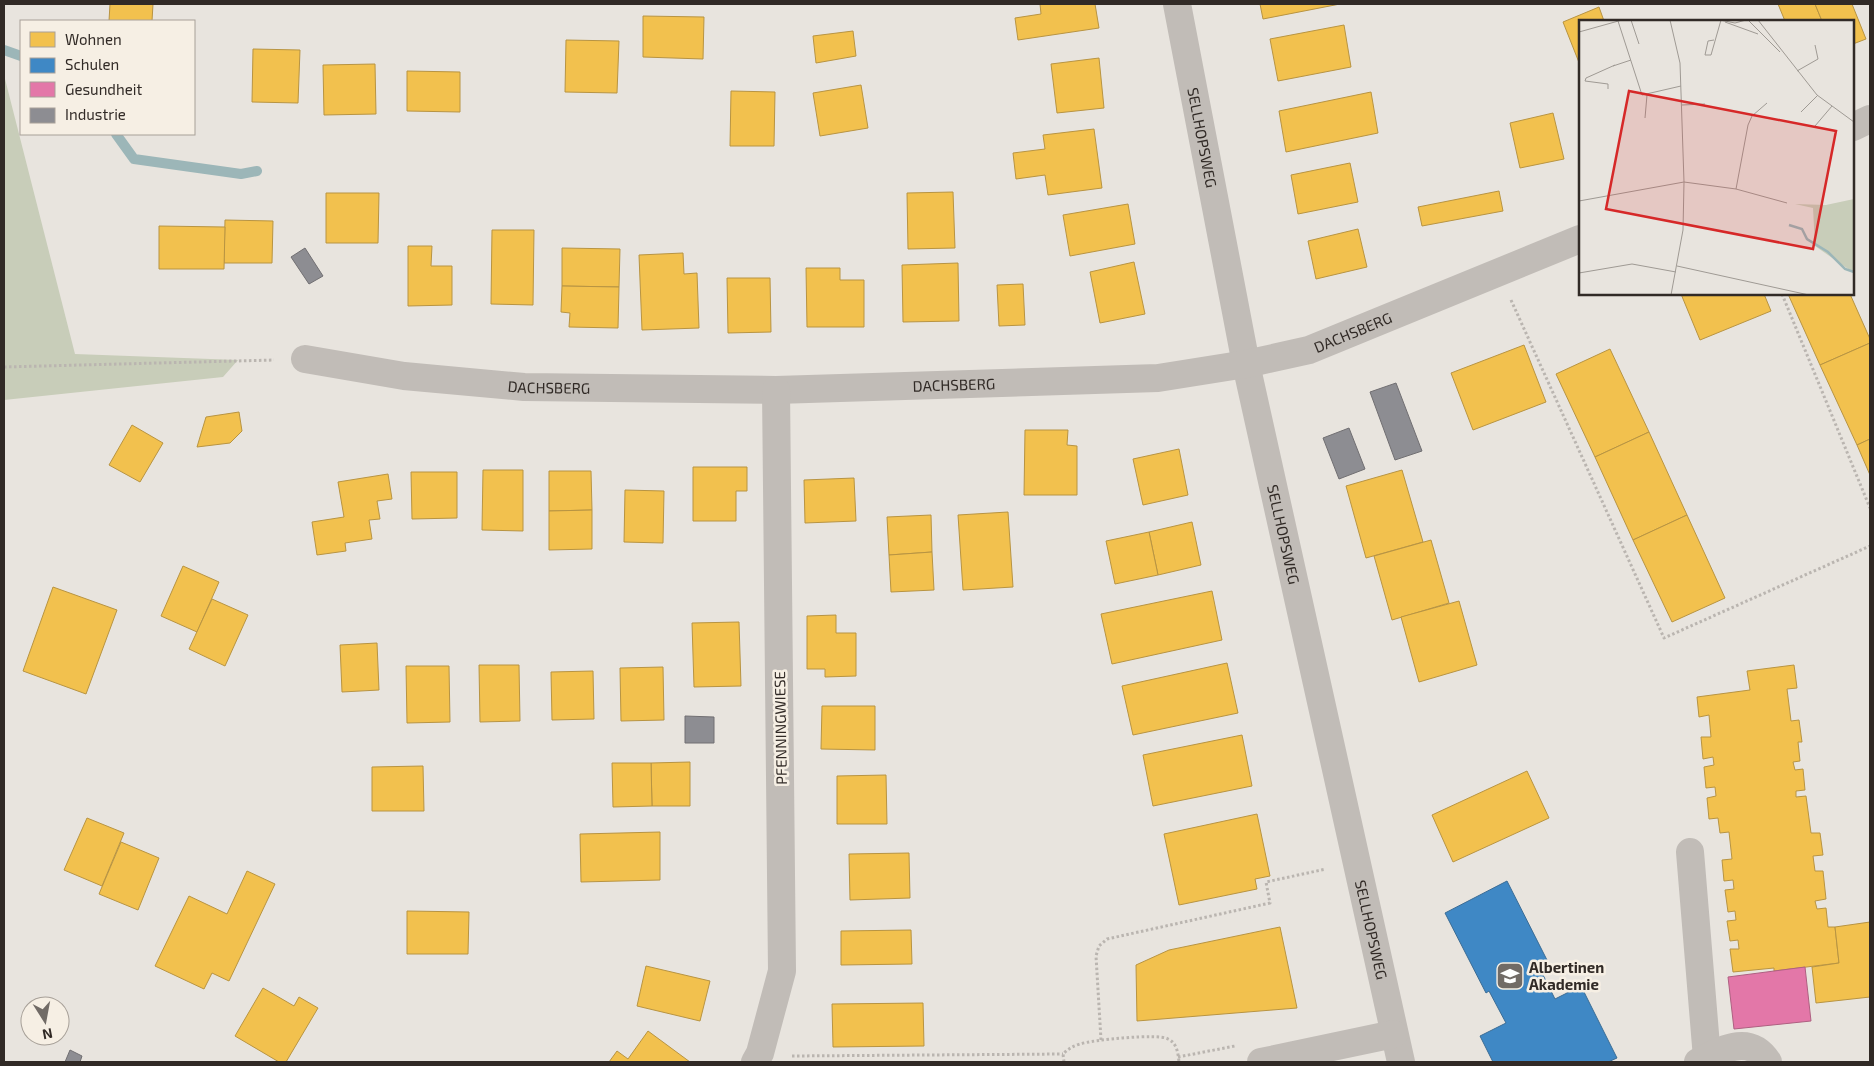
<svg xmlns="http://www.w3.org/2000/svg" width="1874" height="1066" font-family="'Exo 2',sans-serif">
<rect width="100%" height="100%" fill="#e8e4de"/>
<polygon fill="#c8cdb9" points="4,75 75,354 238,360 223,377 4,400"/>
<g fill="#f2c14e" stroke="#b89442">
<polygon points="110,4 153,4 152,21 109,21"/>
<polygon points="1040,4 1095,4 1099,28 1018,40 1015,18 1041,14"/>
<polygon points="1260,4 1340,4 1263,19"/>
<polygon points="1778,4 1815,4 1822,21 1785,21"/>
<polygon points="1815,4 1852,4 1866,39 1853,44 1853,21 1822,21"/>
<polygon points="1599,7 1604,21 1580,21 1580,65 1563,22"/>
<polygon points="643,16 704,17 703,59 643,57"/>
<polygon points="1344,25 1351,67 1278,81 1270,39"/>
<polygon points="853,31 856,56 816,63 813,36"/>
<polygon points="566,40 619,41 617,93 565,92"/>
<polygon points="253,49 300,50 298,103 252,102"/>
<polygon points="1099,58 1104,108 1057,113 1051,64"/>
<polygon points="375,64 376,114 324,115 323,65"/>
<polygon points="407,71 460,72 460,112 407,111"/>
<polygon points="861,85 868,128 820,136 813,93"/>
<polygon points="731,91 775,92 774,146 730,146"/>
<polygon points="1371,92 1378,133 1286,152 1279,111"/>
<polygon points="1553,113 1564,159 1520,168 1510,123"/>
<polygon points="1094,129 1102,188 1048,195 1045,175 1016,179 1013,153 1045,149 1043,135"/>
<polygon points="1350,163 1358,202 1298,214 1291,175"/>
<polygon points="1499,191 1503,211 1422,226 1418,207"/>
<polygon points="953,192 955,248 908,249 907,193"/>
<polygon points="326,193 379,193 378,243 326,243"/>
<polygon points="1128,204 1135,244 1070,256 1063,215"/>
<polygon points="225,220 273,221 272,263 224,263"/>
<polygon points="159,226 225,227 224,269 159,269"/>
<polygon points="1358,229 1367,267 1316,279 1308,241"/>
<polygon points="492,230 534,230 533,305 491,304"/>
<polygon points="408,246 432,246 431,266 452,266 452,305 408,306"/>
<polygon points="562,248 620,249 619,287 562,286"/>
<polygon points="683,253 684,274 697,273 699,328 642,330 639,255"/>
<polygon points="1134,262 1145,314 1100,323 1090,272"/>
<polygon points="958,263 959,321 903,322 902,265"/>
<polygon points="806,268 840,268 840,280 864,280 864,327 807,327"/>
<polygon points="727,278 770,278 771,332 728,333"/>
<polygon points="1023,284 1025,325 999,326 997,285"/>
<polygon points="562,286 619,287 618,328 569,327 570,313 561,312"/>
<polygon points="1681,294 1764,294 1771,311 1700,340"/>
<polygon points="1788,294 1850,294 1870,339 1870,343 1820,365"/>
<polygon points="1870,343 1870,439 1857,445 1820,365"/>
<polygon points="1524,345 1546,402 1473,430 1451,373"/>
<polygon points="1610,349 1649,432 1595,457 1556,374"/>
<polygon points="239,412 242,431 230,443 197,447 206,417"/>
<polygon points="132,425 163,443 140,482 109,465"/>
<polygon points="1025,430 1068,430 1067,445 1077,446 1077,495 1024,495"/>
<polygon points="1649,432 1687,515 1633,540 1595,457"/>
<polygon points="1870,439 1870,475 1857,445"/>
<polygon points="1179,449 1188,495 1143,505 1133,459"/>
<polygon points="693,467 747,467 747,491 736,491 736,521 693,521"/>
<polygon points="483,470 523,470 523,531 482,530"/>
<polygon points="1402,470 1423,542 1366,558 1346,486"/>
<polygon points="549,471 591,471 592,510 549,511"/>
<polygon points="411,472 457,472 457,518 412,519"/>
<polygon points="388,474 392,499 377,501 380,519 369,520 372,539 345,543 346,551 317,555 312,522 344,517 338,482"/>
<polygon points="854,478 856,521 805,523 804,480"/>
<polygon points="625,490 664,491 663,543 624,542"/>
<polygon points="592,510 592,549 549,550 549,511"/>
<polygon points="1008,512 1013,587 963,590 958,515"/>
<polygon points="931,515 932,552 889,555 887,517"/>
<polygon points="1687,515 1725,598 1672,622 1633,540"/>
<polygon points="1192,522 1201,565 1158,575 1149,532"/>
<polygon points="1149,532 1158,575 1115,584 1106,541"/>
<polygon points="1431,540 1449,603 1392,620 1374,556"/>
<polygon points="932,552 934,590 891,592 889,555"/>
<polygon points="183,566 219,582 197,632 161,616"/>
<polygon points="53,587 117,610 86,694 23,671"/>
<polygon points="1212,591 1222,640 1112,664 1101,614"/>
<polygon points="212,599 248,615 225,666 189,649"/>
<polygon points="1459,601 1477,665 1419,682 1401,617"/>
<polygon points="836,615 836,633 856,633 856,676 825,677 825,669 807,669 807,616"/>
<polygon points="739,622 741,686 694,687 692,623"/>
<polygon points="377,643 379,690 342,692 340,645"/>
<polygon points="1227,663 1238,713 1133,735 1122,686"/>
<polygon points="479,665 519,665 520,721 480,722"/>
<polygon points="1794,665 1797,688 1787,689 1791,721 1799,720 1802,742 1798,742 1800,761 1793,762 1795,770 1803,769 1805,790 1796,791 1796,797 1806,796 1811,833 1820,833 1823,855 1813,856 1815,871 1823,871 1826,899 1815,901 1817,909 1826,908 1828,927 1835,927 1839,963 1774,971 1774,968 1733,972 1730,949 1739,949 1738,940 1730,941 1727,921 1736,920 1735,911 1728,912 1725,890 1734,889 1733,880 1724,881 1722,860 1732,859 1729,832 1720,833 1718,818 1709,819 1707,798 1716,796 1715,787 1706,788 1704,767 1714,765 1713,757 1703,759 1701,737 1711,737 1709,715 1699,717 1697,697 1750,690 1747,671"/>
<polygon points="406,666 449,666 450,722 407,723"/>
<polygon points="663,667 664,720 621,721 620,668"/>
<polygon points="593,671 594,719 552,720 551,672"/>
<polygon points="822,706 875,706 875,750 821,749"/>
<polygon points="1242,735 1252,786 1153,806 1143,755"/>
<polygon points="690,762 690,806 652,806 651,763"/>
<polygon points="612,763 651,763 652,806 613,807"/>
<polygon points="423,766 424,811 372,811 372,767"/>
<polygon points="1527,771 1549,818 1453,862 1432,815"/>
<polygon points="886,775 887,824 837,824 837,776"/>
<polygon points="1257,814 1270,876 1255,879 1257,889 1179,905 1164,834"/>
<polygon points="87,818 124,833 102,886 64,870"/>
<polygon points="660,832 660,880 581,882 580,834"/>
<polygon points="121,842 159,858 138,910 99,894"/>
<polygon points="909,853 910,898 850,900 849,854"/>
<polygon points="247,871 275,884 229,981 212,973 204,989 155,966 189,896 227,914"/>
<polygon points="407,911 469,912 468,954 407,954"/>
<polygon points="1870,922 1870,997 1816,1003 1812,967 1839,963 1835,927"/>
<polygon points="1280,927 1297,1008 1137,1021 1136,965 1169,950"/>
<polygon points="911,930 912,964 841,965 841,931"/>
<polygon points="646,966 710,981 700,1021 637,1006"/>
<polygon points="263,988 294,1006 299,997 318,1008 286,1062 279,1062 235,1036"/>
<polygon points="923,1003 924,1046 833,1047 832,1004"/>
<polygon points="648,1031 690,1062 609,1062 617,1051 628,1059"/>
</g>
<polygon fill="#3f88c5" stroke="#3b6c95" points="1507,881 1548,962 1539,967 1555,999 1581,986 1617,1058 1608,1062 1493,1062 1480,1036 1506,1023 1489,991 1486,993 1445,913"/>
<polygon fill="#e377a8" stroke="#ae6081" points="1805,967 1811,1021 1734,1029 1728,977"/>
<g fill="#8d8d92" stroke="#716f72">
<polygon points="305,248 323,276 309,284 291,257"/>
<polygon points="1396,383 1422,451 1395,460 1370,392"/>
<polygon points="1349,428 1365,469 1339,479 1323,438"/>
<polygon points="685,716 714,717 714,743 685,743"/>
<polygon points="70,1050 82,1056 80,1062 65,1062"/>
</g>
<g fill="none" stroke-linecap="round" stroke-linejoin="round">
<g stroke="#9cb6b8" stroke-width="10">
<polyline points="4,50 21,56"/>
<polyline points="116,134 134,159 241,174 257,171"/>
</g>
<g stroke="#bab5b0" stroke-width="3" stroke-dasharray="2.5 2.5" stroke-linecap="butt">
<polyline points="1782,294 1870,508"/>
<polyline points="1511,300 1664,638 1870,546"/>
<polyline points="4,367 274,360"/>
<polyline points="1101,1040 1096,956 1099,946 1107,939 1270,903 1266,882 1326,869"/>
<polyline points="792,1056 1063,1054"/>
<polyline points="1178,1057 1235,1046"/>
<path d="M 1064,1062 L 1063,1054 C 1068,1049 1073,1046 1080,1044 C 1091,1040 1160,1033 1168,1039 C 1177,1043 1178,1053 1179,1062"/>
</g>
<g stroke="#c1bcb7" stroke-width="28">
<path id="s1" d="M 1177,4 L 1246,364 L 1401,1062"/>
<polyline points="1853,127 1870,119"/>
<path id="s2" d="M 305,359 L 404,376 L 524,387 L 776,390 L 1158,378 L 1246,364 L 1309,350 L 1580,239"/>
<polyline points="1690,852 1707,1058"/>
<polyline points="755,1062 760,1053 782,971 776,390"/>
<polyline points="1261,1062 1394,1034"/>
<path d="M 1698,1062 C 1722,1050 1749,1033 1768,1062"/>
</g>
</g>
<defs>
<g id="university-square" transform="scale(1.4375)"><rect x="-9" y="-9" width="18" height="18" rx="4" fill="#716b66" stroke="#f6efe4"/><path d="M0-5L7-2L0 1L-7-2ZM-4 1L0 2.5L4 1V4Q0 6-4 4Z" fill="#fff"/></g>
</defs>
<g fill-rule="evenodd">
<use href="#university-square" x="1510" y="976"/>
</g>
<g text-anchor="middle" dominant-baseline="central" stroke-width="5" stroke-linejoin="round" paint-order="stroke">
<g font-size="15" fill="#312a26" stroke="#f6efe4">
<text stroke="none"><textPath href="#s1" startOffset="136">SELLHOPSWEG</textPath></text>
<text stroke="none"><textPath href="#s2" startOffset="1056">DACHSBERG</textPath></text>
<text stroke="none"><textPath href="#s2" startOffset="651">DACHSBERG</textPath></text>
<text stroke="none"><textPath href="#s2" startOffset="246">DACHSBERG</textPath></text>
<text stroke="none"><textPath href="#s1" startOffset="541">SELLHOPSWEG</textPath></text>
<text transform="translate(780 728) rotate(-91)">PFENNINGWIESE</text>
<text stroke="none"><textPath href="#s1" startOffset="946">SELLHOPSWEG</textPath></text>
</g>
<g font-size="15" font-weight="bold" fill="#312a26" stroke="#f6efe4" text-anchor="start">
<text x="1529" y="967">Albertinen<tspan x="1529" dy="17">Akademie</tspan></text>
</g>
</g>
<g transform="translate(1579 20)">
<rect width="275" height="275" fill="#e8e4de"/>
<path d="M 275,179 L 275,253 L 236,226 L 234,188 L 216,184 L 247,185 Z" fill="#c8cdb9"/>
<path fill="none" stroke="#9cb6b8" stroke-width="2.5" d="M 210,205 L 223,209 L 228,219 L 249,232 L 266,249 L 275,252"/>
<path fill="none" stroke="#9f9a94" stroke-width="1" d="M 52,0 L 60,24M 91,0 L 101,43 L 105,162 L 104,210 L 92,275M 141,0 L 156,3 L 167,0M 169,0 L 201,32M 179,0 L 238,75 L 275,102M 39,1 L 63,75 L 102,66M 146,2 L 179,14M 0,12 L 43,0M 135,20 L 129,21 L 126,35 L 132,35 L 142,0M 34,46 L 52,40M 218,51 L 239,39 L 236,25M 29,69 L 29,64 L 6,61 L 7,58 L 36,45M 103,85 L 126,84M 222,92 L 239,75M 66,98 L 68,75M 236,106 L 253,86M 157,169 L 169,105 L 173,96 L 188,83M 0,181 L 105,162 L 157,169 L 208,183M 98,246 L 230,275M 0,253 L 53,244 L 97,252"/>
<path fill="#d62828" fill-opacity="0.15" stroke="#d62828" stroke-width="2.5" d="M 50,71 L 257,111 L 234,229 L 27,189 Z"/>
<rect width="275" height="275" fill="none" stroke="#312a26" stroke-width="2.5"/>
</g>
<rect width="1874" height="1066" fill="none" stroke="#312a26" stroke-width="10"/>
<rect x="20" y="20" width="175" height="115" fill="#f6efe4" stroke="#a7a098"/>
<rect x="30" y="32" width="25" height="15" fill="#f2c14e" stroke="#a7a098"/>
<text x="65" y="45" font-size="15" fill="#312a26">Wohnen</text>
<rect x="30" y="58" width="25" height="15" fill="#3f88c5" stroke="#a7a098"/>
<text x="65" y="70" font-size="15" fill="#312a26">Schulen</text>
<rect x="30" y="82" width="25" height="15" fill="#e377a8" stroke="#a7a098"/>
<text x="65" y="95" font-size="15" fill="#312a26">Gesundheit</text>
<rect x="30" y="108" width="25" height="15" fill="#8d8d92" stroke="#a7a098"/>
<text x="65" y="120" font-size="15" fill="#312a26">Industrie</text>
<g transform="translate(45 1021) rotate(169)"><circle r="24" fill="#f6efe4" stroke="#a7a098"/>
<path d="M0-4L9 19L0 12L-9 19Z" fill="#716b66"/>
<text y="-8" font-size="14" font-weight="bold" text-anchor="middle" fill="#312a26">N</text>
</g>
</svg>
